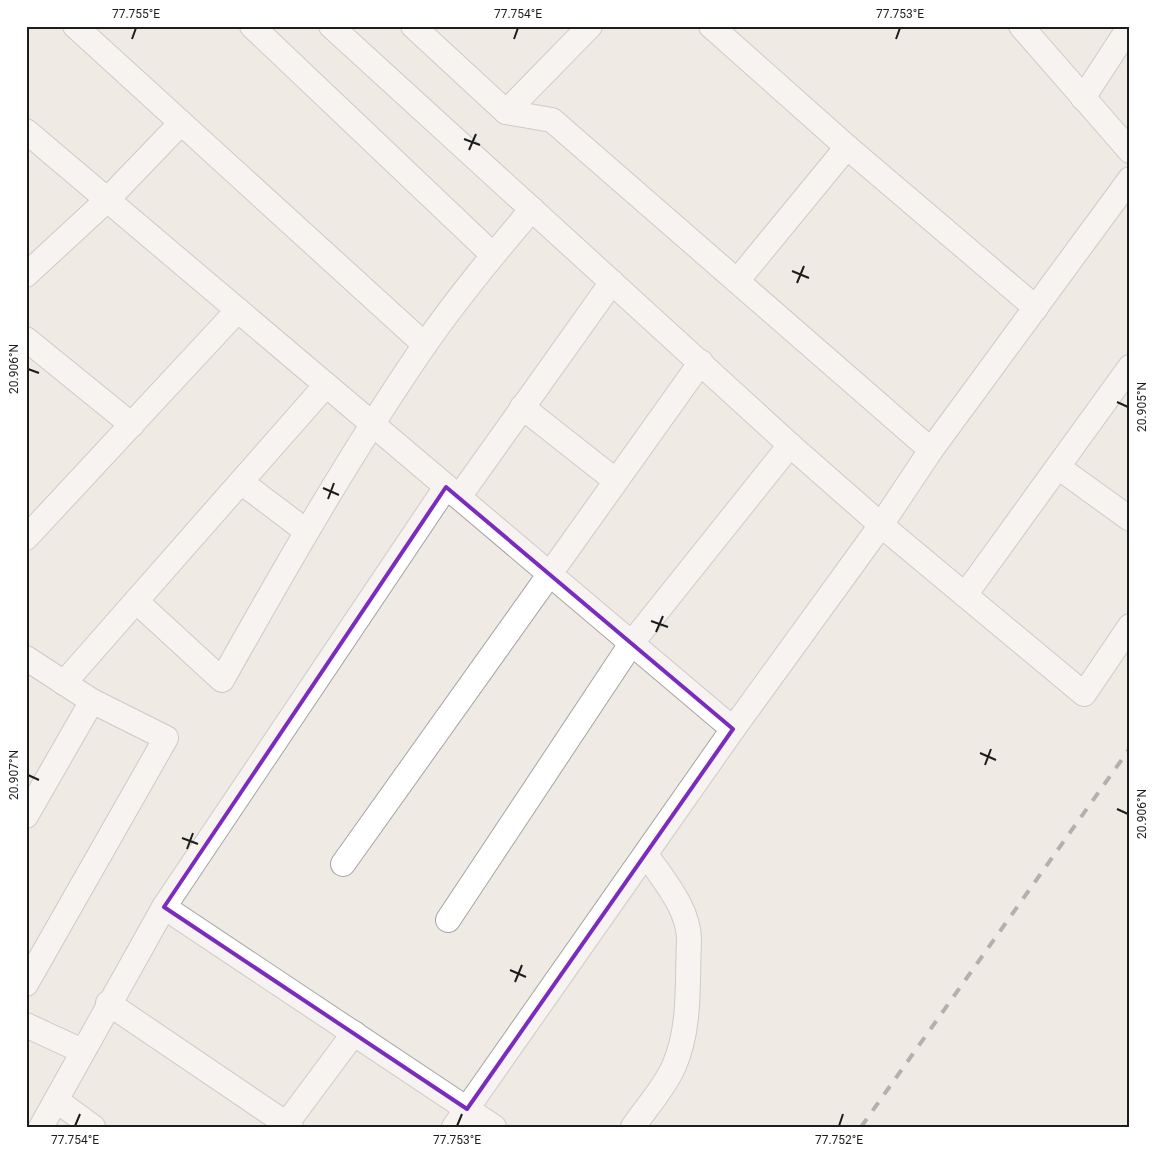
<svg xmlns="http://www.w3.org/2000/svg" width="1156" height="1153" font-family="Roboto,sans-serif">
<rect width="100%" height="100%" fill="#efeae3"/>
<g fill="none" stroke-linecap="round" stroke-linejoin="round">
<g stroke="#a4a4a4" stroke-width="26">
<g id="minor">
<polyline points="75,26 425,345"/>
<polyline points="252,26 493,255"/>
<polyline points="331,26 790,445 881,525 1084,694 1130,626"/>
<polyline points="413,26 506,112 552,120 931,450"/>
<polyline points="711,26 847,147 1036,308"/>
<polyline points="1021,26 1130,151"/>
<polyline points="1083,98 1130,26"/>
<polyline points="506,112 590,26"/>
<polyline points="26,131 733,729"/>
<polyline points="26,275 107,200 181,123"/>
<polyline points="737,281 847,147"/>
<polyline points="26,339 132,425"/>
<polyline points="522,407 616,481"/>
<polyline points="1058,467 1130,519"/>
<polyline points="241,482 306,531"/>
<polyline points="459,497 612,282"/>
<polyline points="26,538 238,310"/>
<polyline points="965,595 1130,367"/>
<path d="M 136,601 L 222,680 C 286,566 350,454 424,346 C 457,298 495,253 532,209"/>
<polyline points="26,658 92,701 166,738 26,984"/>
<polyline points="64,683 326,385"/>
<polyline points="26,816 92,701"/>
<polyline points="343,864 701,362"/>
<polyline points="164,907 494,1127"/>
<polyline points="448,920 631,644 790,445"/>
<polyline points="108,1003 291,1127"/>
<polyline points="26,1025 82,1051"/>
<polyline points="56,1100 93,1127"/>
<polyline points="41,1127 164,907 446,487"/>
<polyline points="284,1127 354,1033"/>
<polyline points="454,1127 733,729 881,525 931,450 1130,179"/>
<path d="M 633,1127 C 646,1108 665,1087 674,1066 C 691,1027 687,982 689,940 C 689,908 663,880 646,854"/>
</g>
</g>
<use href="#minor" stroke="#fff" stroke-width="24"/>
<polyline stroke="#6b6b6b" stroke-width="4" stroke-dasharray="10 10" stroke-linecap="butt" points="861,1127 1130,748"/>
</g>
<path d="M0 0H1156V1153H0ZM 446,487 L 733,729 L 467,1109 L 164,907 Z" fill="#efeae3" fill-opacity=".55" fill-rule="evenodd"/>
<path fill="none" stroke="#7b2cbf" stroke-width="4" stroke-linejoin="round" d="M 446,487 L 733,729 L 467,1109 L 164,907 Z"/>
<path fill="none" stroke="#1d1d1d" stroke-width="2" d="M 132,39 L 136,28M 514,39 L 518,28M 896,39 L 900,28M 464,139 L 480,145M 469,150 L 476,134M 792,271 L 809,278M 797,283 L 804,266M 28,369 L 39,373M 1117,402 L 1128,407M 323,488 L 339,495M 328,499 L 334,483M 651,621 L 668,627M 656,632 L 663,616M 980,753 L 996,760M 985,765 L 991,749M 28,775 L 39,780M 1117,809 L 1128,814M 182,838 L 198,844M 187,849 L 193,833M 510,970 L 526,977M 515,982 L 522,965M 75,1126 L 80,1114M 457,1126 L 462,1114M 839,1126 L 843,1114"/>
<rect width="1156" height="1153" fill="none" stroke="#ffffff" stroke-width="55"/>
<rect x="28" y="28" width="1100" height="1098" fill="none" stroke="#1d1d1d" stroke-width="2"/>
<g font-size="12" text-anchor="middle" fill="#1d1d1d">
<text x="136" y="18">77.755°E</text>
<text x="518" y="18">77.754°E</text>
<text x="900" y="18">77.753°E</text>
<text transform="translate(14 369) rotate(-90)" y="4">20.906°N</text>
<text transform="translate(1142 407) rotate(-90)" y="4">20.905°N</text>
<text transform="translate(14 775) rotate(-90)" y="4">20.907°N</text>
<text transform="translate(1142 814) rotate(-90)" y="4">20.906°N</text>
<text x="75" y="1144">77.754°E</text>
<text x="457" y="1144">77.753°E</text>
<text x="839" y="1144">77.752°E</text>
</g>
</svg>
